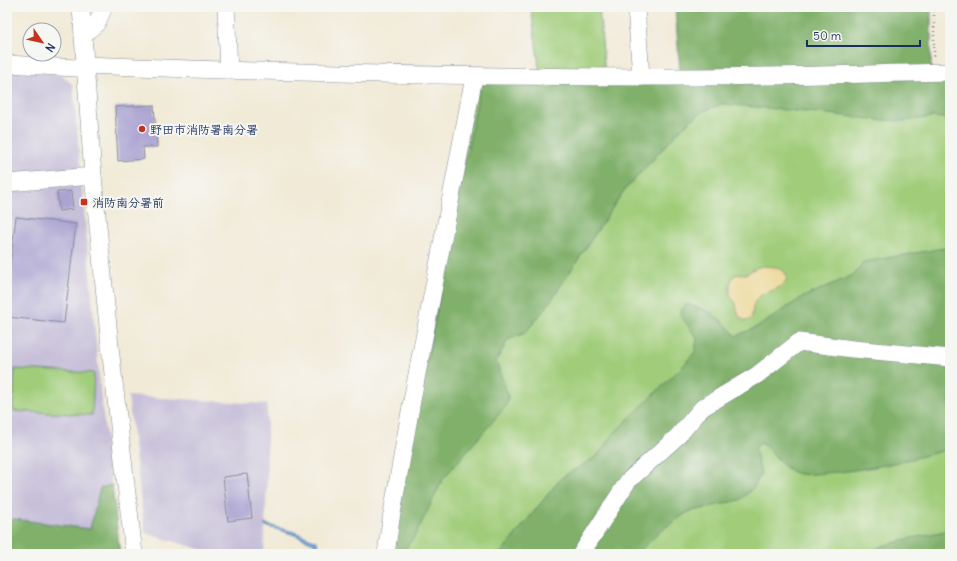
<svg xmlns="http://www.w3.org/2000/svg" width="957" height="561" font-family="Delius,'Klee One',sans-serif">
<rect width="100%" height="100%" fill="#f6f6f2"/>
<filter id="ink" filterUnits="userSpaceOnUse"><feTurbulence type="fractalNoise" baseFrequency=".025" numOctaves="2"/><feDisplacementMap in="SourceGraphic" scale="8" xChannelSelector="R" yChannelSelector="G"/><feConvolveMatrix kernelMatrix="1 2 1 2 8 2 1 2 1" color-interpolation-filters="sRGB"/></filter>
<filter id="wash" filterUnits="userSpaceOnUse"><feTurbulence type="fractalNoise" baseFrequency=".012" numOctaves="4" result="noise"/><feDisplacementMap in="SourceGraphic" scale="16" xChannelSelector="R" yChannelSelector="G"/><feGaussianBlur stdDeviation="0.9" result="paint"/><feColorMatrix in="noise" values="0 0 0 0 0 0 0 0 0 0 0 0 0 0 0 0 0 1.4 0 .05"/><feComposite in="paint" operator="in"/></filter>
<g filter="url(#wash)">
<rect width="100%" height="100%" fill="#f1ead7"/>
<g fill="#c7c0d9">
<polygon points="7,69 60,74 73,85 101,398 120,554 7,554"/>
<polygon points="128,396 267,404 267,477 264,554 217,554 145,533"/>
</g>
<g fill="#a1cd7a" stroke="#5e7e6c">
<polygon points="531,7 599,7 605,75 540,74"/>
<polygon points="950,78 950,554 390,554 477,85"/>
<polygon points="15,369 94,373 92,415 13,411"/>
</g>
<g fill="#80b06a" stroke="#4e7064">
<polygon points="675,7 931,7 931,69 680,72"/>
<polygon points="950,78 950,119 933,117 905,121 878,120 829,114 722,104 703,111 682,128 623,192 546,308 525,333 508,340 496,361 508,396 506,406 443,479 416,534 404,551 400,554 390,554 481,81"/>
<path d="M 950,247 L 950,449 C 908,460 867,471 823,473 C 815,474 804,476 796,473 C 780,468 774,451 761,443 L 755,448 L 761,474 L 754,487 L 740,500 L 688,512 L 660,531 L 637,554 L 500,554 L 561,478 L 597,456 L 614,433 L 684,365 L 695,352 L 697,338 L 680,315 L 682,309 L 687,304 L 708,311 L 723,322 L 736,336 L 761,325 L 801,298 L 855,274 L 863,262 Z"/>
<polygon points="112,485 120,554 7,554 7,525 13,519 90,529 100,488"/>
<polygon points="950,530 950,554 858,554 902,540"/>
</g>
<path fill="#eeda9e" stroke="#84847e" d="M 762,266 C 773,267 784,265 787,278 C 780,294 765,288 756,300 C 752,306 753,312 751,319 L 746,321 C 737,318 738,312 736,304 C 735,301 732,299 730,296 C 730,283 729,272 746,274 L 756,268 Z"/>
<polygon fill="#78b2e9" stroke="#4a70a4" points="265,524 294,532 317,541 319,554 317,554 314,543 292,534 265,526"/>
<g id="blocks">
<g fill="#aba4d2">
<polygon points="154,105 157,147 143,147 144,159 118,161 115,107"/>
<polygon points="71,191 73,209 59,211 57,192"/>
<polygon points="16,217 76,224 64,323 7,317 7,288"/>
<polygon points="247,474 252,518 228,521 223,477"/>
</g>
</g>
</g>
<g filter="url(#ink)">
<use href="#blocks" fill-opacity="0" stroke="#868c9a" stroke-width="1"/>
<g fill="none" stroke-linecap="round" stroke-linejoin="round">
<g stroke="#868c9a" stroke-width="18">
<g id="minor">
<polyline points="81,7 93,176 111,356 134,554"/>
<polyline points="226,7 229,70"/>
<polyline points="636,7 641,77"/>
<polyline points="83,35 97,23 104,7"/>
<path d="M 7,64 L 75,68 L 85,65 C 278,73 471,77 663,77 C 759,77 854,74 950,72"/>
<polyline points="7,183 93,176"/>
<polyline points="386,554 391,519 413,395 474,77"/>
<polyline points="581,554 628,481 678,436 702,408 757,375 799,342 853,349 950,358"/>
</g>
</g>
<polyline stroke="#868c9a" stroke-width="2.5" stroke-dasharray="1 3" stroke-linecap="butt" points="934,7 934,56"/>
<use href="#minor" stroke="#fff" stroke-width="17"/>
</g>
</g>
<g fill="#c8321e" stroke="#f6f6f2" stroke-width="1.5">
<circle cx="142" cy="129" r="4"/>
<rect x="80" y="198" width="8" height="8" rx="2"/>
</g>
<g text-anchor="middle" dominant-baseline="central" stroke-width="4" stroke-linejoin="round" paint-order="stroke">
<g font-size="12" font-weight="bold" fill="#1b2f5e" stroke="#f6f6f2" text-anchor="start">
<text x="150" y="129">野田市消防署南分署</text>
<text x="92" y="202">消防南分署前</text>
</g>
</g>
<rect width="957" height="561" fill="none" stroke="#f6f6f2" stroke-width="24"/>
<g transform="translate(42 42) rotate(124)"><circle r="19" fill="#f6f6f2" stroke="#9ea6b7"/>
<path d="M0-3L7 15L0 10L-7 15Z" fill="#c8321e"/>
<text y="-6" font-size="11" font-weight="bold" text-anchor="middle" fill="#1b2f5e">N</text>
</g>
<path d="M807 40v6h113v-6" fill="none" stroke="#1b2f5e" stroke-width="2"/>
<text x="813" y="40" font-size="12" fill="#1b2f5e" stroke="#f6f6f2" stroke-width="3" paint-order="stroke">50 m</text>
</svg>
